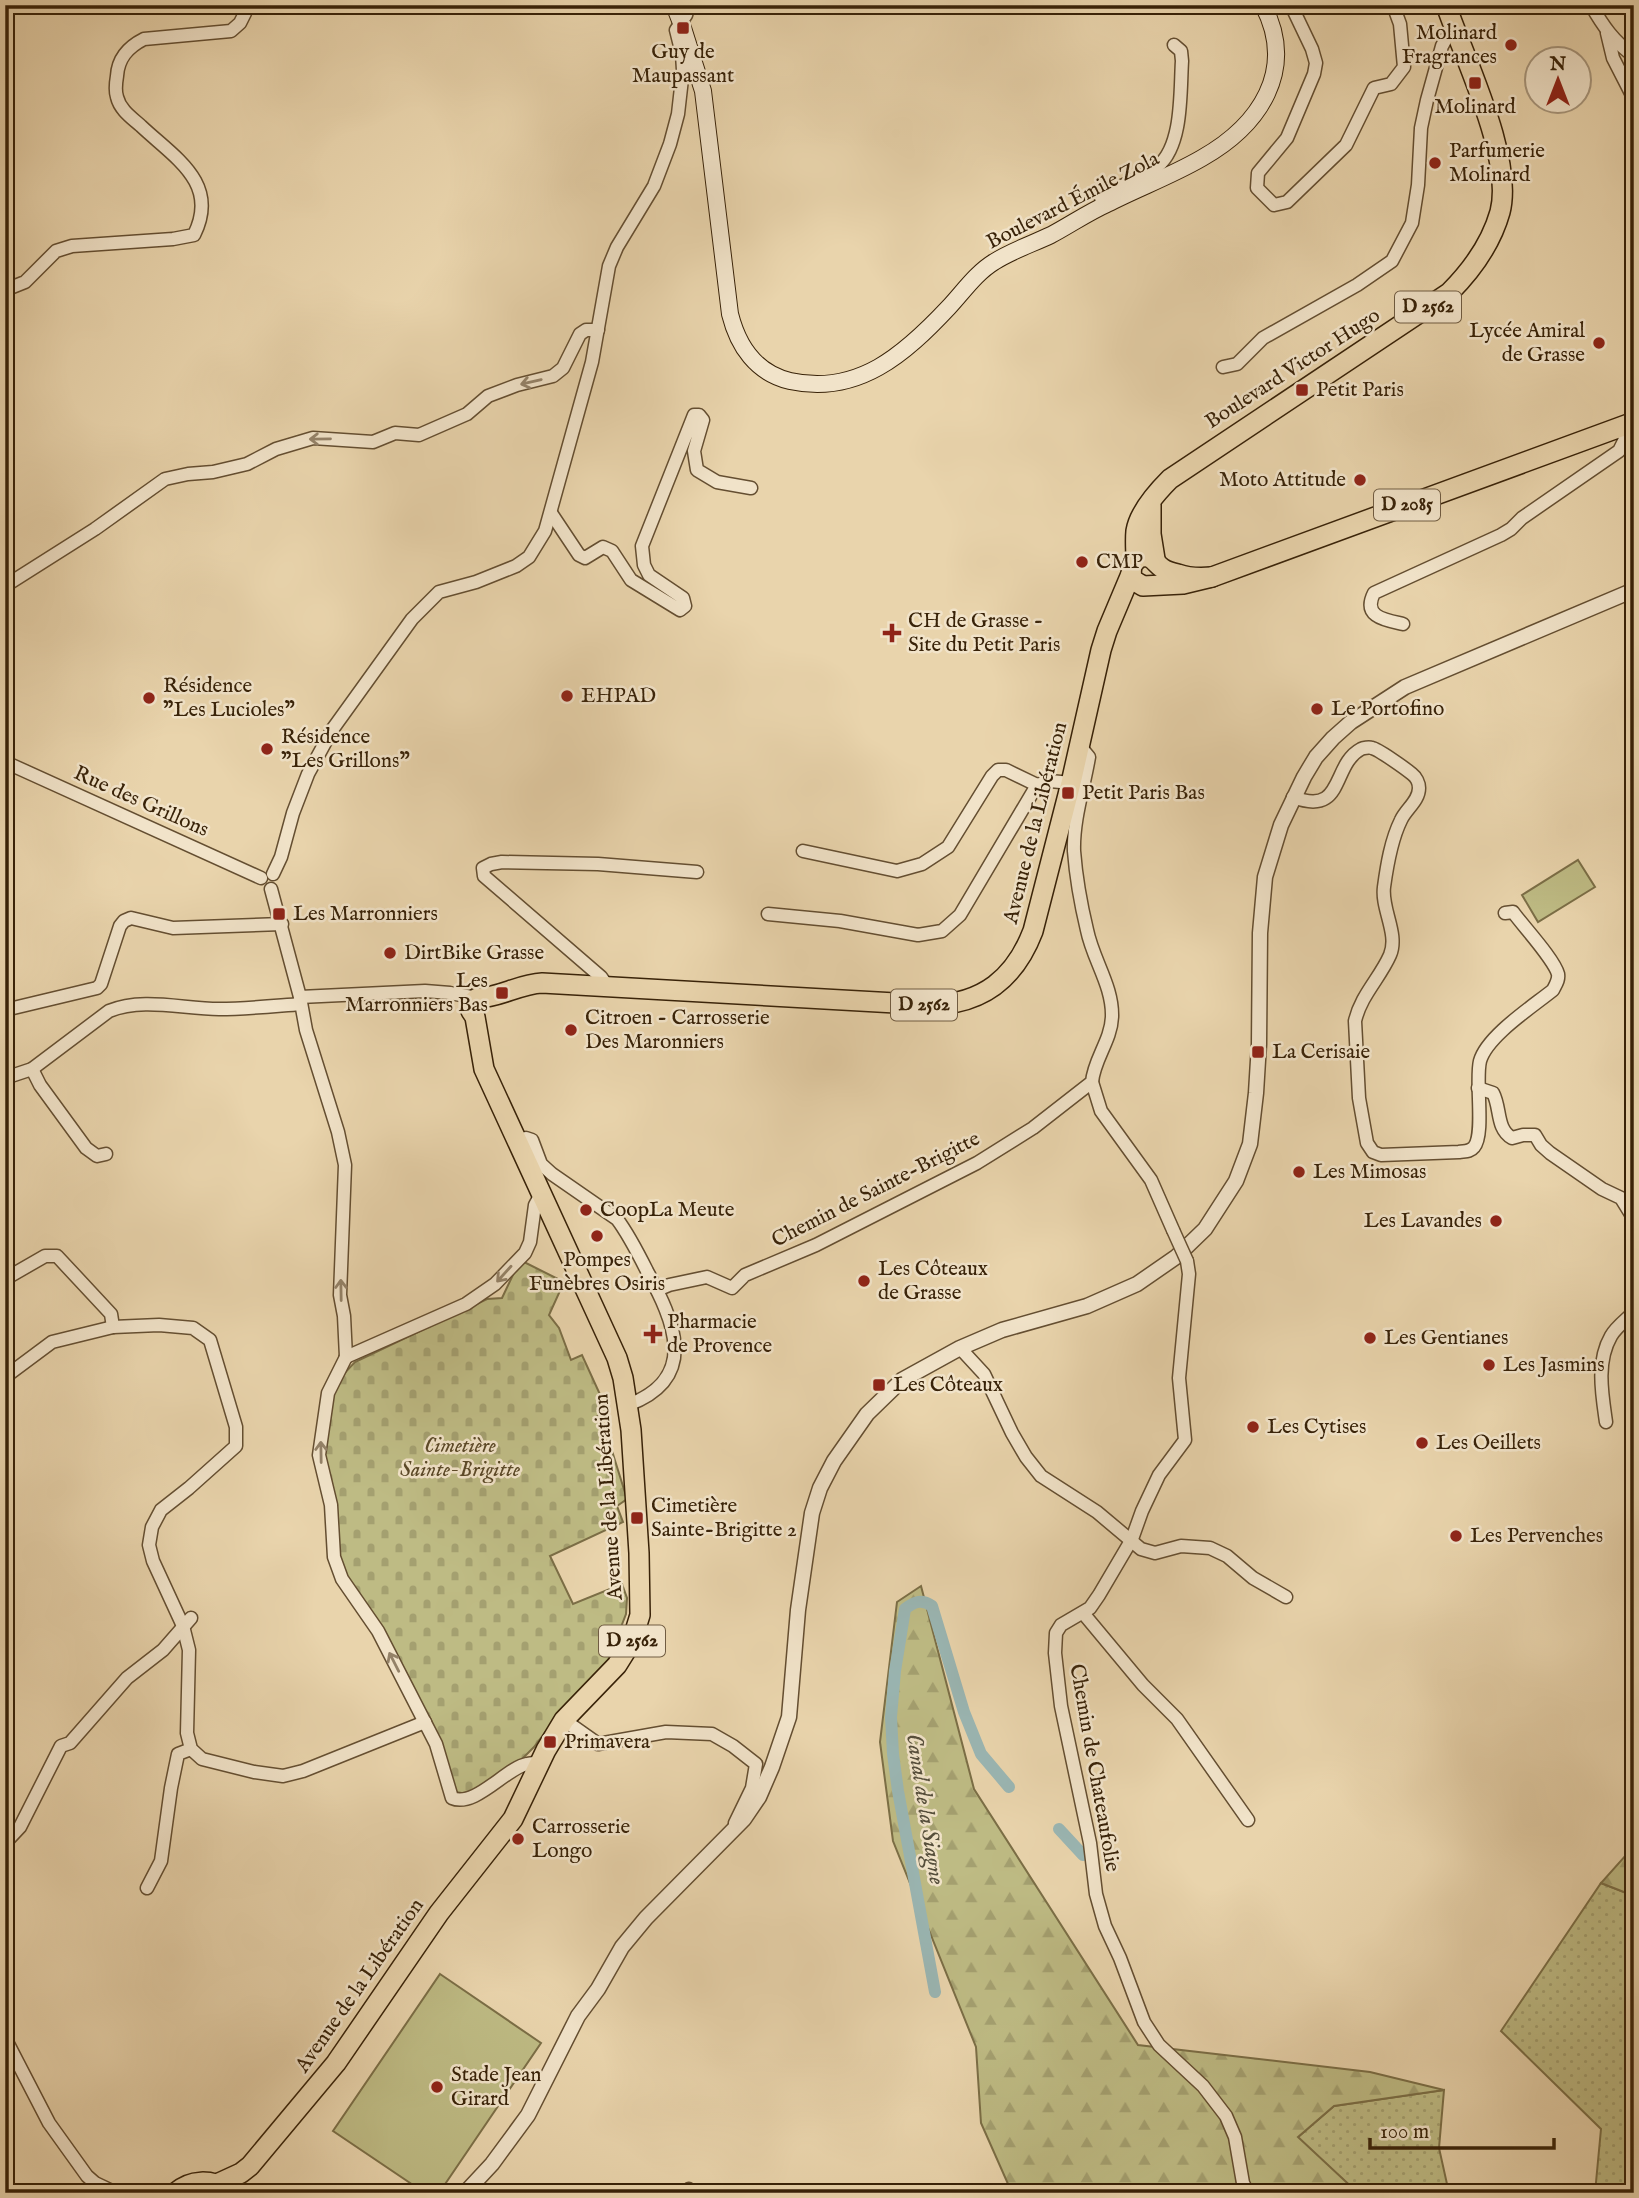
<svg xmlns="http://www.w3.org/2000/svg" width="1639" height="2198" font-family="'IM FELL English',serif">
<defs>
<pattern id="grass-dots" width="8" height="8" patternUnits="userSpaceOnUse" patternTransform="scale(1.75)"><rect width="8" height="8" fill="#bebb84"/><path d="M2 2h.1M6 6h.1" fill="none" stroke="#a4a070" stroke-width="1.8" stroke-linecap="round"/></pattern>
<pattern id="forest-firs" width="22" height="20" patternUnits="userSpaceOnUse" patternTransform="scale(1.75)"><rect width="22" height="20" fill="#bebb84"/><path d="M5 1l3.5 6h-7zM16 11l3.5 6h-7z" fill="#a4a070"/></pattern>
<pattern id="cemetery-stones" width="16" height="16" patternUnits="userSpaceOnUse" patternTransform="scale(1.75)"><rect width="16" height="16" fill="#bebb84"/><path d="M2 7V4a2 2 0 0 1 4 0v3zM10 15v-3a2 2 0 0 1 4 0v3z" fill="#a4a070"/></pattern>
</defs>
<rect width="100%" height="100%" fill="#e9d4ac"/>
<filter id="stains"><feTurbulence type="fractalNoise" baseFrequency=".00286" numOctaves="4"/><feColorMatrix values="0 0 0 0 .2 0 0 0 0 .09 0 0 0 0 .02 0 0 0 .5 -.17"/></filter>
<radialGradient id="worn" r=".72"><stop offset=".6" stop-color="#630" stop-opacity="0"/><stop offset="1" stop-color="#630" stop-opacity=".3"/></radialGradient>
<g fill="url(#grass-dots)" stroke="#7b6e46" stroke-width="2">
<polygon points="1601,1883 1634,1896 1634,2193 1595,2193 1601,2129 1501,2031"/>
<polygon points="1444,2090 1439,2148 1449,2193 1358,2193 1297,2138 1334,2106"/>
</g>
<g fill="url(#forest-firs)" stroke="#7b6e46" stroke-width="2">
<polygon points="921,1586 974,1789 1138,2045 1370,2072 1444,2090 1334,2106 1298,2137 1358,2193 1012,2193 981,2123 976,2047 893,1841 880,1742 897,1602"/>
<polygon points="1634,1846 1634,1896 1601,1883"/>
</g>
<polygon fill="url(#cemetery-stones)" stroke="#7b6e46" stroke-width="2" points="520,1260 564,1282 549,1315 559,1328 571,1360 582,1355 608,1412 595,1417 612,1451 627,1499 617,1506 623,1522 550,1556 573,1604 622,1584 627,1598 626,1614 607,1663 563,1709 534,1747 523,1758 496,1779 467,1794 456,1792 347,1579 336,1543 323,1455 329,1407 338,1380 355,1362 487,1299 502,1298"/>
<g fill="#bebb84" stroke="#7b6e46" stroke-width="2">
<polygon points="1578,860 1595,887 1538,922 1522,895"/>
<polygon points="440,1974 541,2043 439,2193 425,2193 333,2131"/>
</g>
<g fill="none" stroke-linecap="round" stroke-linejoin="round">
<g stroke="#9ab6b3" stroke-width="12">
<polyline points="1059,1829 1083,1855"/>
<path d="M 935,1992 L 898,1791 L 893,1754 L 891,1717 L 895,1671 L 905,1609 C 915,1601 922,1599 932,1606 L 964,1712 L 981,1754 L 1009,1787"/>
</g>
<g stroke="#644e31" stroke-width="15">
<g id="minor">
<polyline points="1028,5 1037,5"/>
<polyline points="1291,5 1312,49 1316,63 1314,74 1287,138 1258,173 1257,188 1274,205 1287,202 1346,145 1374,88 1391,84 1404,67 1400,24 1393,5"/>
<path d="M 1591,5 C 1603,26 1614,42 1634,56"/>
<polyline points="1607,33 1613,58 1634,99"/>
<path d="M 1104,205 L 1101,198 L 1104,195 C 1119,186 1145,177 1158,166 C 1183,145 1180,92 1182,61 L 1181,51 L 1174,45"/>
<path d="M 5,290 L 25,282 L 56,251 L 72,246 L 173,239 L 194,235 C 220,183 175,158 141,126 C 132,118 120,110 117,97 C 115,91 116,82 117,76 C 118,58 128,47 144,39 L 231,31 L 240,23 L 245,13 L 243,5"/>
<polyline points="1223,367 1237,364 1263,338 1357,285 1392,261 1412,223 1418,185 1421,128 1427,100 1442,46 1447,37 1456,32"/>
<polyline points="551,513 579,555 585,558 603,547 612,551 631,580 680,610 685,606 683,598 649,575 644,565 642,546 694,415 699,415 703,420 694,451 697,470 717,482 751,488"/>
<polyline points="5,586 95,529 165,479 188,474 213,472 247,464 276,449 313,438 373,442 395,433 419,435 467,414 488,396 517,385 553,376 563,368 580,334 586,330 598,330"/>
<path d="M 1403,624 C 1385,620 1362,617 1374,593 L 1501,535 L 1511,529 L 1522,518 L 1619,451 L 1625,439 L 1622,427"/>
<polyline points="5,762 261,878"/>
<path d="M 1293,797 C 1345,817 1331,765 1361,749 C 1363,748 1369,747 1372,748 C 1378,749 1406,769 1412,774 C 1416,777 1419,783 1419,788 C 1419,801 1406,809 1401,820 C 1391,840 1387,865 1384,887 C 1381,909 1399,934 1390,955 C 1380,978 1361,995 1355,1021 L 1359,1098 L 1367,1143 L 1373,1152 L 1381,1155 L 1459,1152 C 1465,1151 1470,1152 1474,1147 C 1485,1134 1475,1081 1480,1061 C 1487,1036 1532,1007 1553,990 C 1556,984 1559,980 1558,974 C 1554,959 1523,926 1513,912 L 1505,913"/>
<polyline points="803,851 897,871 922,864 948,847 992,776 998,770 1006,770 1037,785"/>
<polyline points="273,874 281,857 293,813 308,774 332,730 412,619 439,592 476,582 516,566 529,557 545,531 592,362 609,266 617,247 654,186 670,144 678,114 683,70 682,54 676,30 686,15 689,5"/>
<polyline points="271,889 300,997 306,1030 338,1132 345,1165 340,1295 344,1316 346,1357"/>
<polyline points="768,914 840,921 918,935 942,931 960,915 1037,785 1050,781 1071,783"/>
<polyline points="608,987 601,977 484,876 483,868 491,864 502,862 598,864 697,872"/>
<polyline points="300,997 425,991 450,993 477,998"/>
<polyline points="5,1010 97,988 101,984 120,926 124,921 131,918 173,928 282,924"/>
<polyline points="32,1069 40,1085 86,1148 97,1156 106,1154"/>
<path d="M 5,1078 L 32,1069 L 109,1011 C 143,997 183,1009 219,1009 C 246,1009 274,1006 301,1004"/>
<polyline points="1092,1082 1101,1111 1151,1180 1173,1230"/>
<path d="M 1478,1088 L 1493,1093 C 1501,1108 1496,1129 1512,1138 L 1523,1135 L 1535,1135 L 1541,1145 L 1550,1153 L 1602,1189 L 1621,1198 L 1634,1219"/>
<path d="M 517,1141 L 526,1138 L 532,1140 L 541,1164 L 552,1174 L 617,1219 C 629,1235 638,1253 647,1271 C 674,1321 700,1378 628,1405"/>
<polyline points="1187,1261 1189,1274 1179,1378 1185,1440 1159,1475 1142,1511 1132,1539 1099,1595 1090,1608 1061,1625 1056,1633 1055,1653 1061,1706 1090,1843 1096,1894 1105,1926 1120,1958 1144,2022 1159,2045 1203,2086 1226,2116 1235,2137 1243,2183 1248,2193"/>
<polyline points="5,1279 45,1256 57,1256 111,1314 113,1327"/>
<path d="M 657,1290 L 669,1285 L 707,1277 L 732,1288 L 745,1275 L 816,1245 L 977,1163 L 1033,1128 L 1092,1082 C 1094,1059 1111,1041 1112,1017 C 1113,986 1093,960 1087,930 C 1081,905 1076,877 1074,851 C 1073,820 1084,787 1089,757 L 1079,745"/>
<polyline points="960,1348 984,1374 1012,1433 1026,1457 1041,1476 1097,1512 1141,1549 1155,1553 1181,1546 1210,1548 1227,1556 1253,1578 1286,1597"/>
<path d="M 346,1357 L 328,1393 L 319,1455 L 331,1505 L 334,1557 L 342,1579 L 378,1631 L 436,1744 L 452,1798 C 475,1808 506,1768 527,1764 C 531,1763 535,1763 539,1763"/>
<polyline points="346,1357 466,1304 495,1284 525,1253 530,1242 535,1205 541,1194"/>
<polyline points="5,1377 52,1342 113,1327 159,1325 193,1328 210,1340 236,1427 236,1446 189,1488 161,1510 152,1527 149,1545 153,1561 183,1626 189,1650 187,1733 191,1749 202,1759 254,1772 283,1776 303,1771 425,1722"/>
<path d="M 1606,1422 C 1602,1394 1596,1362 1611,1336 C 1616,1327 1627,1319 1634,1312"/>
<polyline points="1083,1613 1143,1685 1177,1719 1248,1820"/>
<polyline points="564,1720 598,1744 666,1732 712,1734 733,1746 756,1764 752,1788 735,1823"/>
<polyline points="5,1843 20,1827 61,1746 70,1743 127,1678 163,1650 191,1618"/>
<polyline points="147,1888 161,1861 171,1788 178,1754 191,1749"/>
<polyline points="5,2038 49,2123 87,2176 95,2183 116,2193"/>
<polyline points="689,2189 691,2193"/>
</g>
</g>
<g stroke="#644e31" stroke-width="17">
<polyline id="tertiary" points="465,2193 492,2164 528,2115 578,2016 598,1989 622,1947 646,1918 744,1819 759,1797 772,1767 789,1717 798,1610 812,1513 820,1488 834,1461 867,1414 902,1380 960,1348 1002,1330 1087,1306 1137,1284 1176,1257 1205,1229 1236,1181 1250,1144 1256,1093 1259,1044 1260,933 1265,877 1281,825 1304,777 1316,757 1333,738 1351,722 1405,687 1634,590"/>
</g>
<g stroke="#382208" stroke-width="18">
<path id="secondary" d="M 674,5 L 683,28 L 703,91 L 730,314 C 738,346 756,373 790,381 C 858,396 905,354 949,307 C 963,292 976,273 994,262 C 1011,251 1032,244 1051,235 C 1070,225 1087,213 1107,204 C 1138,188 1171,176 1202,158 C 1260,125 1297,70 1263,5"/>
</g>
<g stroke="#382208" stroke-width="22">
<g id="primary">
<polyline points="1151,505 1151,534 1155,559"/>
<path d="M 1136,560 C 1136,551 1135,541 1136,531 C 1139,513 1157,492 1170,479 L 1449,293 C 1472,270 1491,244 1500,212 C 1514,158 1464,58 1446,5"/>
<polyline points="1131,574 1133,580 1143,586 1183,584 1212,577 1634,422"/>
<path d="M 217,2184 L 241,2173 L 250,2166 L 336,2063 L 439,1913 L 513,1819 L 546,1750 L 564,1720 L 617,1665 L 632,1641 L 640,1615 L 639,1553 L 631,1430 L 623,1378 L 617,1358 L 484,1069 L 475,1017 L 471,1011 L 472,1003 L 477,998 C 499,998 519,984 542,983 L 931,1005 C 983,1004 1015,978 1033,931 L 1071,783 L 1101,650 L 1107,631 L 1131,574 L 1132,565 L 1138,558 C 1152,554 1153,561 1162,568 C 1166,571 1173,573 1178,574 C 1189,578 1201,578 1212,577"/>
<path d="M 175,2193 C 191,2179 211,2179 228,2190"/>
</g>
</g>
<use href="#minor" stroke="#f1e3c9" stroke-width="12"/>
<use href="#tertiary" stroke="#f1e3c9" stroke-width="14"/>
<use href="#secondary" stroke="#f1e3c9" stroke-width="16"/>
<use href="#primary" stroke="#e9d4ac" stroke-width="19"/>
<g stroke="#644e31" stroke-width="15" stroke-linecap="butt">
<polyline id="minor-bridge" points="1173,1230 1187,1261"/>
</g>
<use href="#minor-bridge" stroke="#f1e3c9" stroke-width="12"/>
</g>
<defs><path id="oneway-shaft" d="M-6 0H5M1.5-3L5.5 0L1.5 3" fill="none" stroke-width="1.6" stroke-linecap="round" stroke-linejoin="round" transform="scale(1.75)"/></defs>
<g stroke="#948268">
<use href="#oneway-shaft" transform="translate(531 382) rotate(167)"/>
<use href="#oneway-shaft" transform="translate(320 439) rotate(179)"/>
<use href="#oneway-shaft" transform="translate(504 1274) rotate(132)"/>
<use href="#oneway-shaft" transform="translate(341 1290) rotate(-91)"/>
<use href="#oneway-shaft" transform="translate(321 1452) rotate(-91)"/>
<use href="#oneway-shaft" transform="translate(394 1662) rotate(-117)"/>
</g>
<g fill="#8f2418" stroke="#f1e3c9" stroke-width="2.5">
<rect x="676" y="21" width="14" height="14" rx="3.5"/>
<circle cx="1511" cy="45" r="7"/>
<rect x="1468" y="76" width="14" height="14" rx="3.5"/>
<circle cx="1435" cy="163" r="7"/>
<circle cx="1599" cy="343" r="7"/>
<rect x="1295" y="383" width="14" height="14" rx="3.5"/>
<circle cx="1360" cy="480" r="7"/>
<circle cx="1082" cy="562" r="7"/>
<path d="M888.5 622.5h7v7h7v7h-7v7h-7v-7h-7v-7h7z"/>
<circle cx="567" cy="696" r="7"/>
<circle cx="149" cy="698" r="7"/>
<circle cx="1317" cy="709" r="7"/>
<circle cx="267" cy="749" r="7"/>
<rect x="1061" y="786" width="14" height="14" rx="3.5"/>
<rect x="272" y="907" width="14" height="14" rx="3.5"/>
<circle cx="390" cy="953" r="7"/>
<rect x="495" y="986" width="14" height="14" rx="3.5"/>
<circle cx="571" cy="1030" r="7"/>
<rect x="1251" y="1045" width="14" height="14" rx="3.5"/>
<circle cx="1299" cy="1172" r="7"/>
<circle cx="586" cy="1210" r="7"/>
<circle cx="1496" cy="1221" r="7"/>
<circle cx="597" cy="1236" r="7"/>
<circle cx="864" cy="1281" r="7"/>
<path d="M649.5 1323.5h7v7h7v7h-7v7h-7v-7h-7v-7h7z"/>
<circle cx="1370" cy="1338" r="7"/>
<circle cx="1489" cy="1365" r="7"/>
<rect x="872" y="1378" width="14" height="14" rx="3.5"/>
<circle cx="1253" cy="1427" r="7"/>
<circle cx="1422" cy="1443" r="7"/>
<rect x="630" y="1511" width="14" height="14" rx="3.5"/>
<circle cx="1456" cy="1536" r="7"/>
<rect x="543" y="1735" width="14" height="14" rx="3.5"/>
<circle cx="518" cy="1839" r="7"/>
<circle cx="437" cy="2087" r="7"/>
</g>
<g text-anchor="middle" dominant-baseline="central" stroke-width="5" stroke-linejoin="round" paint-order="stroke">
<g fill="#f1e3c9" stroke="#705c42" stroke-width="2">
<rect x="1395" y="291.5" width="66" height="31" rx="5"/>
<rect x="1374" y="489.5" width="66" height="31" rx="5"/>
<rect x="891" y="989.5" width="66" height="31" rx="5"/>
<rect x="599" y="1625.5" width="66" height="31" rx="5"/>
</g>
<g font-size="19" font-weight="bold" fill="#382208">
<text x="1428" y="307">D 2562</text>
<text x="1407" y="505">D 2085</text>
<text x="924" y="1005">D 2562</text>
<text x="632" y="1641">D 2562</text>
</g>
<g font-size="21" fill="#382208" stroke="#f1e3c9" text-anchor="start">
<text x="1497" y="33" text-anchor="end">Molinard<tspan x="1497" dy="24">Fragrances</tspan></text>
<text x="683" y="52" text-anchor="middle">Guy de<tspan x="683" dy="24">Maupassant</tspan></text>
<text x="1475" y="107" text-anchor="middle">Molinard</text>
<text x="1449" y="151">Parfumerie<tspan x="1449" dy="24">Molinard</tspan></text>
<text x="1585" y="331" text-anchor="end">Lycée Amiral<tspan x="1585" dy="24">de Grasse</tspan></text>
<text x="1316" y="390">Petit Paris</text>
<text x="1346" y="480" text-anchor="end">Moto Attitude</text>
<text x="1096" y="562">CMP</text>
<text x="908" y="621">CH de Grasse -<tspan x="908" dy="24">Site du Petit Paris</tspan></text>
<text x="163" y="686">Résidence<tspan x="163" dy="24">"Les Lucioles"</tspan></text>
<text x="581" y="696">EHPAD</text>
<text x="1331" y="709">Le Portofino</text>
<text x="281" y="737">Résidence<tspan x="281" dy="24">"Les Grillons"</tspan></text>
<text x="1082" y="793">Petit Paris Bas</text>
<text x="293" y="914">Les Marronniers</text>
<text x="404" y="953">DirtBike Grasse</text>
<text x="488" y="981" text-anchor="end">Les<tspan x="488" dy="24">Marronniers Bas</tspan></text>
<text x="585" y="1018">Citroen - Carrosserie<tspan x="585" dy="24">Des Maronniers</tspan></text>
<text x="1272" y="1052">La Cerisaie</text>
<text x="1313" y="1172">Les Mimosas</text>
<text x="600" y="1210">CoopLa Meute</text>
<text x="1482" y="1221" text-anchor="end">Les Lavandes</text>
<text x="597" y="1260" text-anchor="middle">Pompes<tspan x="597" dy="24">Funèbres Osiris</tspan></text>
<text x="878" y="1269">Les Côteaux<tspan x="878" dy="24">de Grasse</tspan></text>
<text x="667" y="1322">Pharmacie<tspan x="667" dy="24">de Provence</tspan></text>
<text x="1384" y="1338">Les Gentianes</text>
<text x="1503" y="1365">Les Jasmins</text>
<text x="893" y="1385">Les Côteaux</text>
<text x="1267" y="1427">Les Cytises</text>
<text x="1436" y="1443">Les Oeillets</text>
<text x="651" y="1506">Cimetière<tspan x="651" dy="24">Sainte-Brigitte 2</tspan></text>
<text x="1470" y="1536">Les Pervenches</text>
<text x="564" y="1742">Primavera</text>
<text x="532" y="1827">Carrosserie<tspan x="532" dy="24">Longo</tspan></text>
<text x="451" y="2075">Stade Jean<tspan x="451" dy="24">Girard</tspan></text>
</g>
<g font-size="21" fill="#382208" stroke="#f1e3c9">
<text transform="translate(1073 201) rotate(-27)">Boulevard Émile Zola</text>
<text transform="translate(1293 369) rotate(-33)">Boulevard Victor Hugo</text>
<text transform="translate(141 802) rotate(24)">Rue des Grillons</text>
<text transform="translate(1036 823) rotate(-76)">Avenue de la Libération</text>
<text transform="translate(876 1190) rotate(-27)">Chemin de Sainte-Brigitte</text>
<text transform="translate(609 1497) rotate(-94)">Avenue de la Libération</text>
<text transform="translate(1094 1768) rotate(80)">Chemin de Chateaufolie</text>
<text transform="translate(360 1986) rotate(-55)">Avenue de la Libération</text>
</g>
<g font-size="21" font-style="italic" fill="#5a4827" stroke="#f1e3c9">
<text x="460" y="1446">Cimetière<tspan x="460" dy="24">Sainte-Brigitte</tspan></text>
</g>
<g font-size="23" font-style="italic" fill="#554e3b" stroke="#f1e3c9">
<text transform="translate(925 1809) rotate(81)">Canal de la Siagne</text>
</g>
</g>
<rect width="1639" height="2198" fill="none" stroke="#e9d4ac" stroke-width="28"/>
<rect x="7" y="7" width="1625" height="2184" fill="none" stroke="#382208" stroke-width="3.5"/>
<rect x="14" y="14" width="1611" height="2170" fill="none" stroke="#382208" stroke-width="2"/>
<g transform="translate(1558 80)"><circle r="33" fill="#f1e3c9" stroke="#a7967c" stroke-width="2"/>
<path d="M0-5L12 26L0 18L-12 26Z" fill="#8f2418"/>
<text y="-10" font-size="19" font-weight="bold" text-anchor="middle" fill="#382208">N</text>
</g>
<path d="M1370 2138v10h184v-10" fill="none" stroke="#382208" stroke-width="3.5"/>
<text x="1380" y="2138" font-size="21" fill="#382208" stroke="#f1e3c9" stroke-width="5" paint-order="stroke">100 m</text>
<rect width="100%" height="100%" filter="url(#stains)"/>
<rect width="100%" height="100%" fill="url(#worn)"/>
</svg>
